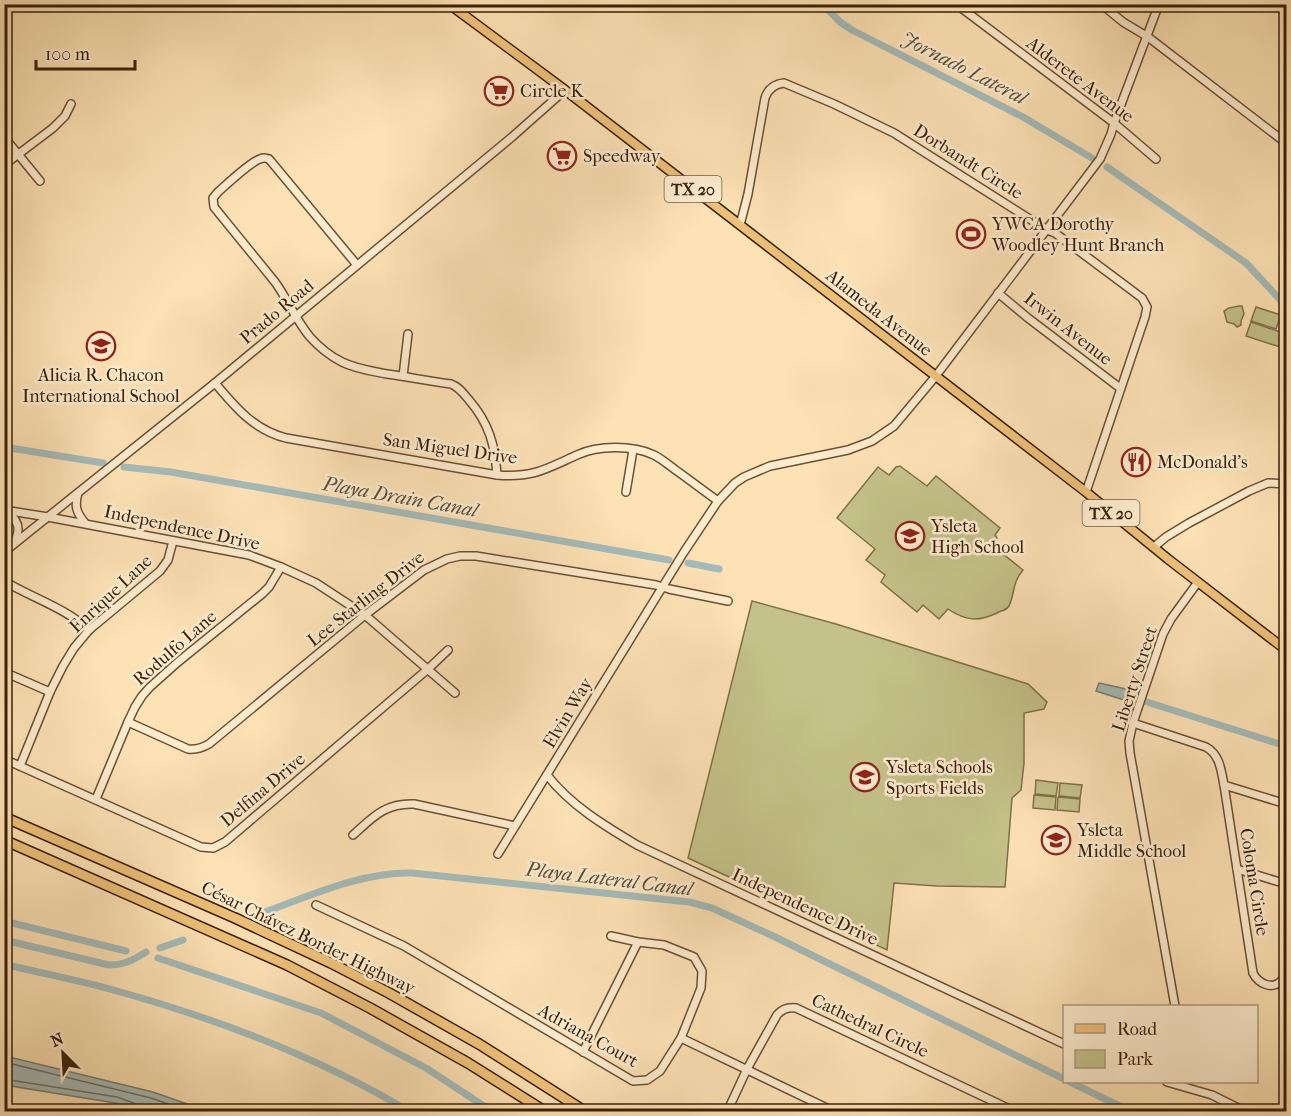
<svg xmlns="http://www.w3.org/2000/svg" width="1291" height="1116" font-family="'IM FELL French Canon',serif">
<rect width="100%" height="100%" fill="#fde2b5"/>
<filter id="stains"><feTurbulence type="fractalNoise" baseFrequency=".00333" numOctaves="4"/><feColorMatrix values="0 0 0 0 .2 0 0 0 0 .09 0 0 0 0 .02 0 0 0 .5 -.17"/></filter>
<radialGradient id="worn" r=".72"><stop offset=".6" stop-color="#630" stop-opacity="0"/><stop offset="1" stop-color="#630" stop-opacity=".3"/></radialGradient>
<g fill="#c4c28a" stroke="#7f7148" stroke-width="1.5">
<polygon points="1239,306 1242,306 1244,314 1241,321 1241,325 1237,327 1234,324 1227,322 1224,311 1229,308"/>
<polygon points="1256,307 1281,315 1276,329 1251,321"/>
<polygon points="1251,322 1286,334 1286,349 1246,336"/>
<path d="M 900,466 L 927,486 L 936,476 L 1000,528 L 995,535 L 997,538 L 992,545 L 1023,570 C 1012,583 1015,593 1009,606 C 1006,611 1002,610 997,613 C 978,622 966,621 948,609 L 939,619 L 923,605 L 917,612 L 881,582 L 885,575 L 866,560 L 875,549 L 837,518 L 878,467 L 889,475 L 896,467 Z"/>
<polygon points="752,601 836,624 1028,684 1047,702 1044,709 1024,713 1024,763 1021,790 1012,798 1005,887 937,886 894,883 887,950 688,858"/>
<polygon points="1036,780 1058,783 1056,796 1035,794"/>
<polygon points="1060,783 1082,785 1080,798 1059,796"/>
<polygon points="1034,795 1056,797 1055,810 1033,808"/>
<polygon points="1058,797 1080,799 1079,812 1057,810"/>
</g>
<g fill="#a5bbb9" stroke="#7a7d72" stroke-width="1.5">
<polygon points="1099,683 1131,690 1127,701 1096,691"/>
<polygon points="5,1056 153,1092 207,1111 142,1111 115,1103 5,1085"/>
</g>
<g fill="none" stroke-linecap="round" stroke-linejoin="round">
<g stroke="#706e60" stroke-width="1.5">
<polyline points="4,1062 151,1098 190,1112"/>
<polyline points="4,1079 117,1097 136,1104 139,1107 140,1112"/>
</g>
<g stroke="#a5bbb9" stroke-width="7">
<polyline points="823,4 840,22 852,30 1023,117 1092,158"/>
<polyline points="1107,167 1246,263 1286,306"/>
<polyline points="4,447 103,463"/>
<polyline points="124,467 171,472 669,560"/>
<polyline points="688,563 719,569"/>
<polyline points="1147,702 1286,746"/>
<path d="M 262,913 C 310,896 360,872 412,873 L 689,902 L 712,908 L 773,936 L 1064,1079"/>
<polyline points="4,921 126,951"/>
<path d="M 4,940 L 109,965 C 125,965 133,960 146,952"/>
<polyline points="160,948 183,940"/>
<polyline points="158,958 321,1013 426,1068 493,1112"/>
<path d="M 4,964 C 44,974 85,981 124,993 C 223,1021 322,1059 410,1112"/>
<polyline points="1070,1082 1132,1112"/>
</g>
<g stroke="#6b5032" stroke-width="10">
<g id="minor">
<polyline points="956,4 1114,123 1156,159"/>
<polyline points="1101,4 1123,22 1148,37 1286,143"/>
<polyline points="4,137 40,181"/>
<polyline points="4,165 53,128 65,116 71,104"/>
<path d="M 740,225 L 748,194 L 765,98 C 768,89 774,84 784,83 L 834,104 L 894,133 L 1047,230 L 1055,233 L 1142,298 L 1147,307 L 1145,317 L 1086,492"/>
<path d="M 357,265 L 269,159 C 264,158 265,157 260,159 C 250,162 227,184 218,192 L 213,198 L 214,207 L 275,282 C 288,300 296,320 310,337 C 319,347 330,356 342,362 C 356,369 372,371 387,374 C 408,377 429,381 451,384 C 459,387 463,393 469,400 C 489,423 495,445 497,475"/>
<polyline points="998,293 1028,318 1120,388"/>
<polyline points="403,376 408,334"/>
<path d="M 215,383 C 235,407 254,430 286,438 L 497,475 C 533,478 546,469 577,455 C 598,445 633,445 654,455 C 662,459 670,466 677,471 C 691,481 704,491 718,501"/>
<polyline points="626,492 633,450"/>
<path d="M 78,493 C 74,507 77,513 85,523"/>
<polyline points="4,510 48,517 249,555 281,567 316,583 365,615 455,693"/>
<path d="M 7,512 C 19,520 21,530 14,543"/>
<polyline points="1154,547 1166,537 1189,523 1249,491 1268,483 1286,484"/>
<polyline points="4,552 215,383 512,137 565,90"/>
<path d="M 4,581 C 32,598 64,607 89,630"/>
<polyline points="4,672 50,692"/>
<path d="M 128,722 L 188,749 C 196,750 202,748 209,744 L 365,615 L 424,570 L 447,559 L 460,556 L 476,556 L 656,585 L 669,589 L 728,601"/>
<path d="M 1133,723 L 1206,747 C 1220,755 1221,770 1224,785 L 1253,973 C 1258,983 1272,991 1282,980 C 1283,979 1286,972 1286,971"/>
<polyline points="4,759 201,847 213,848 225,842 428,669 448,650"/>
<polyline points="20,766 50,692 63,666 74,648 89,630 160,571 168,560 173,541"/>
<path d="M 547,775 C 570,805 605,826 637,845 L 1064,1044"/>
<polyline points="1224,785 1286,804"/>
<polyline points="96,799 128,722 135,707 142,696 150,687 178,662 262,594 269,587 281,567"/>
<path d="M 353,835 C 373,817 385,803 414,804 L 515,826"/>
<polyline points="498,854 684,552 718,501 735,483 744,477 770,466 848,450 872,441 894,426 935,377 1100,159 1111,134 1114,123 1159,4"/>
<polyline points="1237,869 1286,884"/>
<polyline points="316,905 404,946 633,1081 647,1080 660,1071 681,1038 701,988 702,971 694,957 664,945 638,942 611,936"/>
<polyline points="1175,1006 1130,753 1129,741 1133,723 1163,634 1171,619 1198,582"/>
<polyline points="681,1038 835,1112"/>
<polyline points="583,1052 638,942"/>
<polyline points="1167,1082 1212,1095 1246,1112"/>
<path d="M 727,1112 L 747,1069 L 777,1015 C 782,1009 788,1007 796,1008 L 1016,1112"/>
</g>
</g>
<g stroke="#3a2007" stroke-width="11">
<polyline id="major" points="449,4 565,90 1086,492 1168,559 1286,650"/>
</g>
<g stroke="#3a2007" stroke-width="12">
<g id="highway">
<polyline points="4,817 235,918 331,963 389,993 479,1044 586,1112"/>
<polyline points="4,840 287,965 370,1008 468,1063 546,1112"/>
</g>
</g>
<use href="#minor" stroke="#feeccf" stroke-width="7"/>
<use href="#major" stroke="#eec17a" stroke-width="8"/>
<use href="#highway" stroke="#eec17a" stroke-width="9"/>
</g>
<defs>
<g id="supermarket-ring" transform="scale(1.5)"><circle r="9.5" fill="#feeccf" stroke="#8f2418" stroke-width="1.5"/><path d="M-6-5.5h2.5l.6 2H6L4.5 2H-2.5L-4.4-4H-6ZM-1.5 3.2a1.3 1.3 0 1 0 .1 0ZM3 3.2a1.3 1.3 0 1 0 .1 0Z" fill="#8f2418"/></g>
<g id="stadium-ring" transform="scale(1.5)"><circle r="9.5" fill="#feeccf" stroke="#8f2418" stroke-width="1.5"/><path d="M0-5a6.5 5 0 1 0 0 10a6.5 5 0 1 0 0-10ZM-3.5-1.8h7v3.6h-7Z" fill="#8f2418"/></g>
<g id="school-ring" transform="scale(1.5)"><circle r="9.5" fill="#feeccf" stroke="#8f2418" stroke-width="1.5"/><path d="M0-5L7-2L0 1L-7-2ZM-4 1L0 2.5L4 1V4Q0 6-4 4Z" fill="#8f2418"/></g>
<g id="restaurant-ring" transform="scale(1.5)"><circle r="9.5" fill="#feeccf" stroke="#8f2418" stroke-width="1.5"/><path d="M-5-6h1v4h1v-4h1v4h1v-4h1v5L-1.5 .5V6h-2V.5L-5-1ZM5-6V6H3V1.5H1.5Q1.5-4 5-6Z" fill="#8f2418"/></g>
</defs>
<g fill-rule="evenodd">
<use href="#supermarket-ring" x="499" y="91"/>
<use href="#supermarket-ring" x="562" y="156"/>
<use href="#stadium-ring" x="971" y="234"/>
<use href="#school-ring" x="101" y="346"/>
<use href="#restaurant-ring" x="1136" y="462"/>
<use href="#school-ring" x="910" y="536"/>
<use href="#school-ring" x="865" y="777"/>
<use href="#school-ring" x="1056" y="840"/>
</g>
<g text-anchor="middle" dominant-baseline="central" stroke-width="5" stroke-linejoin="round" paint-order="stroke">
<g fill="#feeccf" stroke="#755d43" stroke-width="1.5">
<rect x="664.5" y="176" width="57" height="26" rx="4.5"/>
<rect x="1082.5" y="500" width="57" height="26" rx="4.5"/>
</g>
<g font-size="16" font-weight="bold" fill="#3a2007">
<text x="693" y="189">TX 20</text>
<text x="1111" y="513">TX 20</text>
</g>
<g font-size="18" fill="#3a2007" stroke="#feeccf">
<text transform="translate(1080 80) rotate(37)">Alderete Avenue</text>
<text transform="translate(968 162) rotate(32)">Dorbandt Circle</text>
<text transform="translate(277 312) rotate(-40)">Prado Road</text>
<text transform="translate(879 313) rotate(38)">Alameda Avenue</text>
<text transform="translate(1068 329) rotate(38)">Irwin Avenue</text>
<text transform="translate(450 449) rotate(8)">San Miguel Drive</text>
<text transform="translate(182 528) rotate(12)">Independence Drive</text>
<text transform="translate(111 594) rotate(-43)">Enrique Lane</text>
<text transform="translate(366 599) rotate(-38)">Lee Starling Drive</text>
<text transform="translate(175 648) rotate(-41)">Rodulfo Lane</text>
<text transform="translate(1135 679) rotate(-72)">Liberty Street</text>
<text transform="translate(568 713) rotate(-59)">Elvin Way</text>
<text transform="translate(263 790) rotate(-40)">Delfina Drive</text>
<text transform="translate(1254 882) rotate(81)">Coloma Circle</text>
<text transform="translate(805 907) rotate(25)">Independence Drive</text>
<text transform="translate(308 938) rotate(26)">César Chávez Border Highway</text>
<text transform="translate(870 1026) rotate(25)">Cathedral Circle</text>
<text transform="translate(588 1036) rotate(29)">Adriana Court</text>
</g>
<g font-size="18" fill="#3a2007" stroke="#feeccf" text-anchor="start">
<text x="520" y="91">Circle K</text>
<text x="583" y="156">Speedway</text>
<text x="992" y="224">YWCA Dorothy<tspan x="992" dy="21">Woodley Hunt Branch</tspan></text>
<text x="101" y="375" text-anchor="middle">Alicia R. Chacon<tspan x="101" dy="21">International School</tspan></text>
<text x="1157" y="462">McDonald's</text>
<text x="931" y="526">Ysleta<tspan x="931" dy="21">High School</tspan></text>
<text x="886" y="767">Ysleta Schools<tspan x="886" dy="21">Sports Fields</tspan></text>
<text x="1077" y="830">Ysleta<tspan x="1077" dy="21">Middle School</tspan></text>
</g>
<g font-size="20" font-style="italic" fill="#5a4e3c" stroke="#feeccf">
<text transform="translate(964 68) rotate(27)">Jornado Lateral</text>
<text transform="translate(400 497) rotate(10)">Playa Drain Canal</text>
<text transform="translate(609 879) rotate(7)">Playa Lateral Canal</text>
</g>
</g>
<rect width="1291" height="1116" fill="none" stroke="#fde2b5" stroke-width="24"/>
<rect x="6" y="6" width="1279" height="1104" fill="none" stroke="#3a2007" stroke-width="3"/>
<rect x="12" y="12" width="1267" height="1092" fill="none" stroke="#3a2007" stroke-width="1.5"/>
<rect x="1063" y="1005" width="195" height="78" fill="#feeccf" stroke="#b09a7f" stroke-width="1.5"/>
<rect x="1075" y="1024" width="30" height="9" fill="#eec17a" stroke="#b09a7f" stroke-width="1.5"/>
<text x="1117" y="1035" font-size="18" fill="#3a2007">Road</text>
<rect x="1075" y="1050" width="30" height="18" fill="#c4c28a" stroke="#b09a7f" stroke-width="1.5"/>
<text x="1117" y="1065" font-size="18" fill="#3a2007">Park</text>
<g transform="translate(63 1053) rotate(336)" stroke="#feeccf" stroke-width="4.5" paint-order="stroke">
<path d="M0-4.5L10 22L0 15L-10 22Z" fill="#3a2007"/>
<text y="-9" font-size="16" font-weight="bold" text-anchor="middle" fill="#3a2007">N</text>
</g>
<path d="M36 60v9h99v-9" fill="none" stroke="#3a2007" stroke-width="3"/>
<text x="45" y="60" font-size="18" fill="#3a2007" stroke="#feeccf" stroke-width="4.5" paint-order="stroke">100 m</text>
<rect width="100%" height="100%" filter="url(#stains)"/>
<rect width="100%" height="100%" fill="url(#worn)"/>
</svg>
